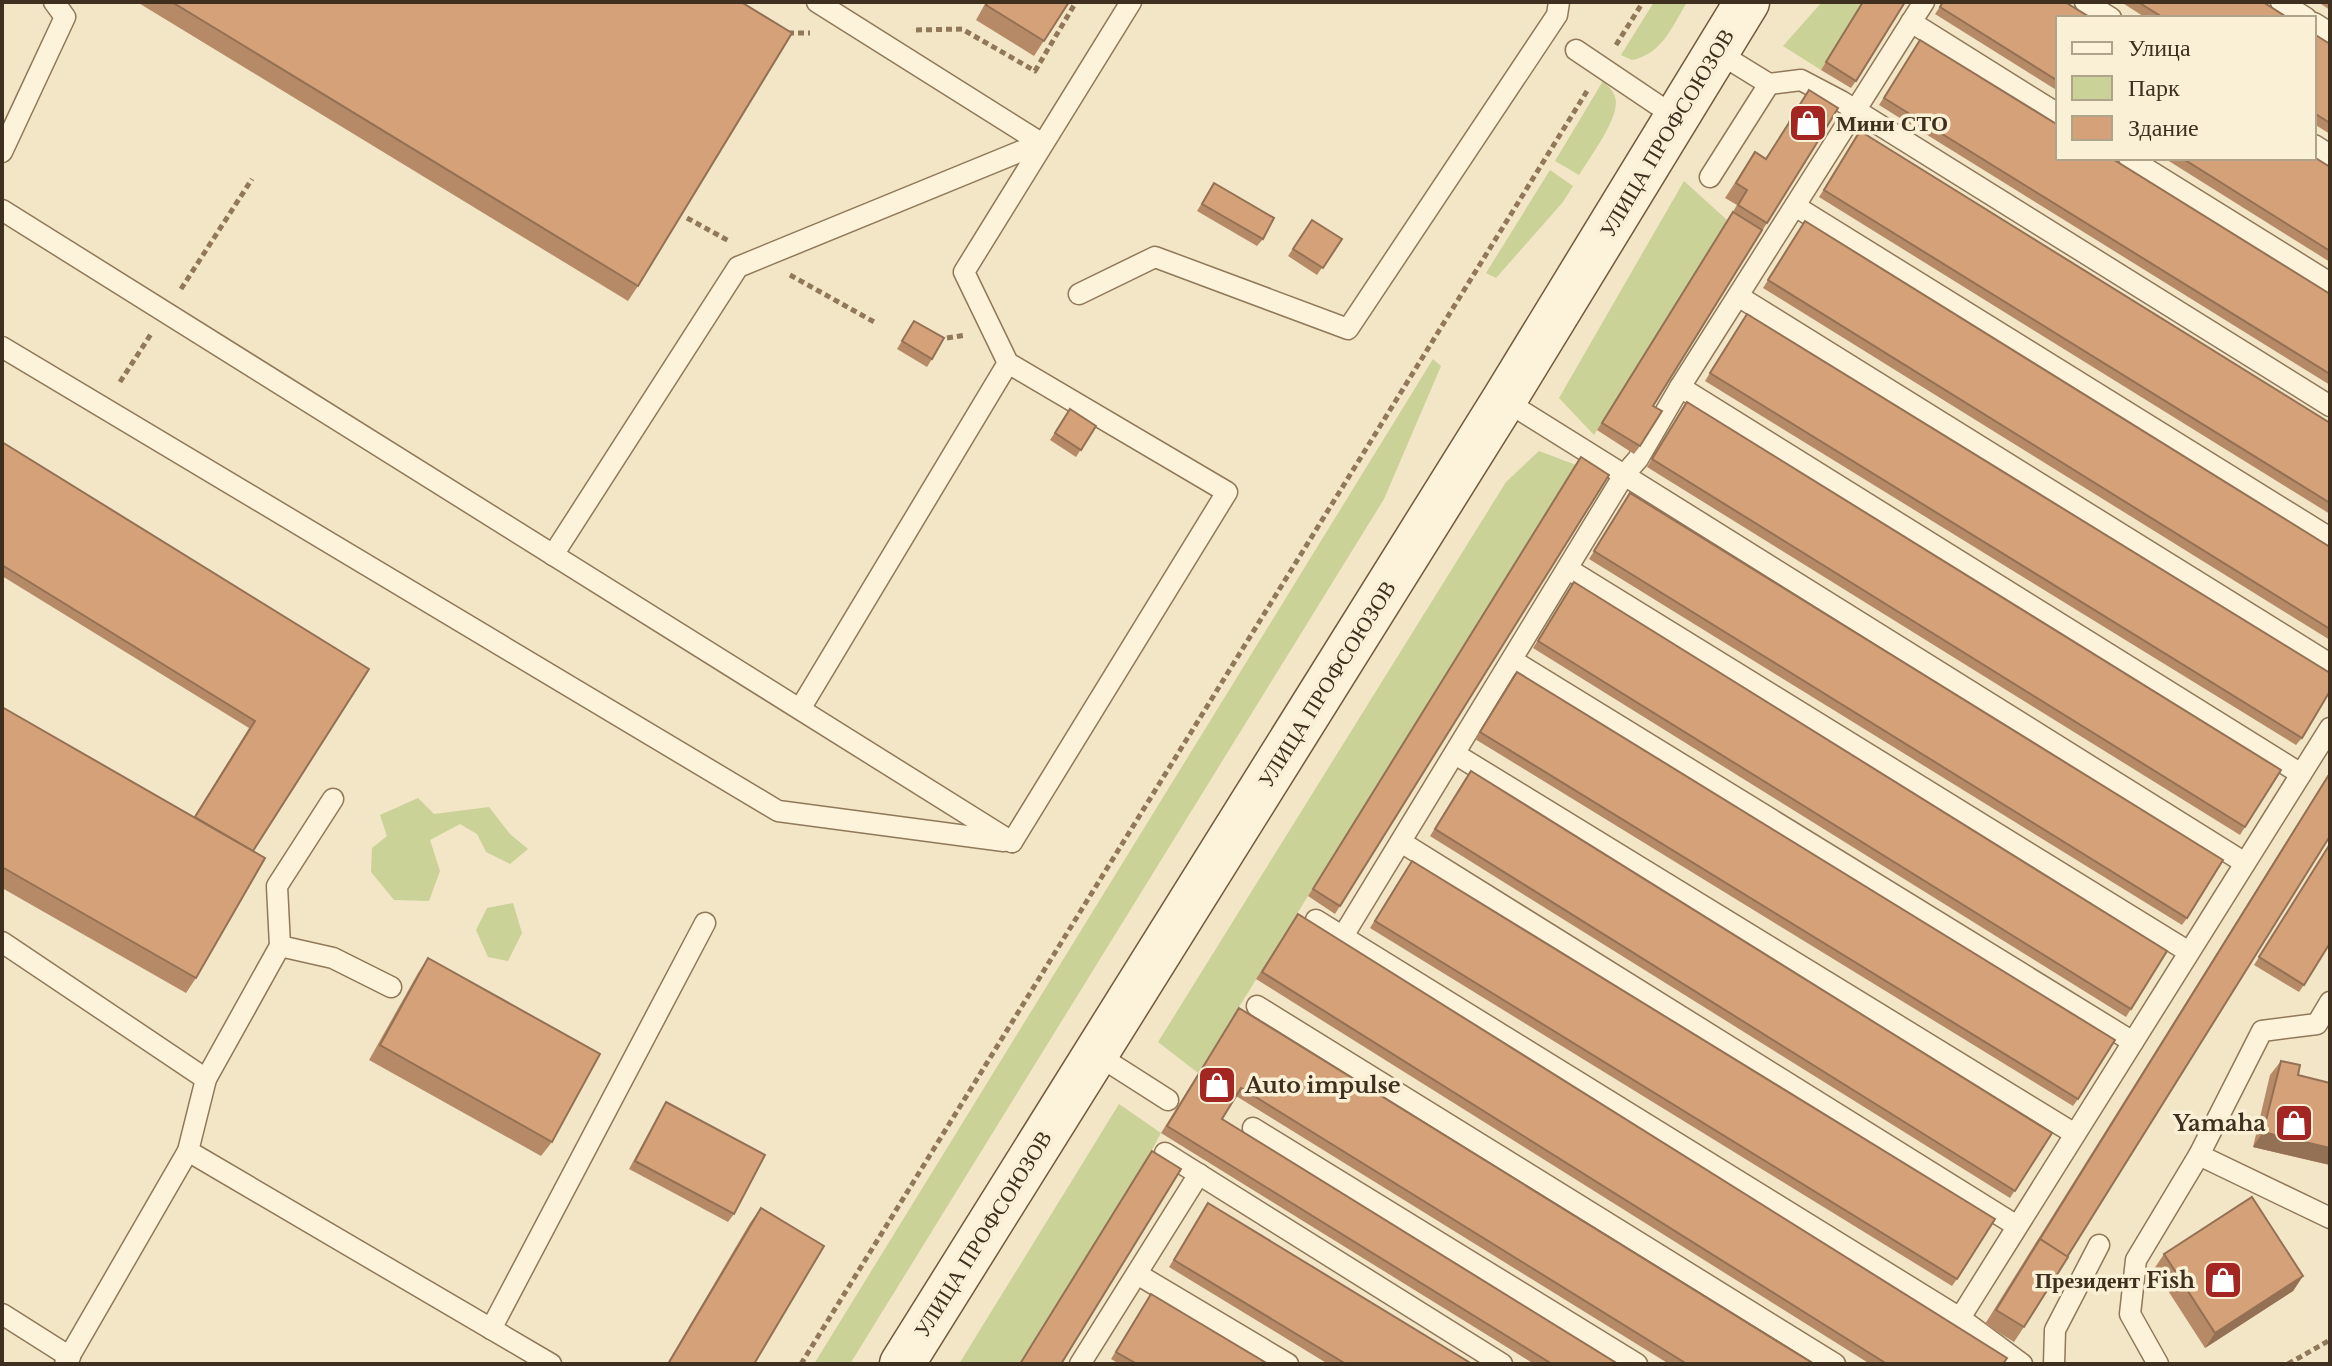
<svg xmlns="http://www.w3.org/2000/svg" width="2332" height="1366" font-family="'Libre Baskerville',serif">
<rect width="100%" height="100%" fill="#f2e6c6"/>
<g fill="#cad298">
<path d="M 1654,2 L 1687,2 C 1672,27 1662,54 1632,60 L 1621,55 Z"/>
<polygon points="1822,2 1862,2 1821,70 1783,46"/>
<path d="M 1603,81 C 1609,87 1615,92 1616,102 C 1616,123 1590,157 1579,175 L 1555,161 Z"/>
<polygon points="1550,170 1573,186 1563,202 1496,278 1486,273"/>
<polygon points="1684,181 1727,220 1594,435 1559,398"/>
<polygon points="1433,359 1441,366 1384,499 850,1364 814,1364"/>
<polygon points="1539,451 1576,465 1198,1073 1158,1042 1506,482"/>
<polygon points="418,798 434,814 489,807 510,834 528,849 510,864 486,852 477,834 460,824 430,840 440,871 429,901 394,900 371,872 372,848 387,836 380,815"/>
<polygon points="513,903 522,933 508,961 488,957 476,930 487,908"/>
<polygon points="1119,1104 1161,1133 1147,1159 1019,1364 959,1364"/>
</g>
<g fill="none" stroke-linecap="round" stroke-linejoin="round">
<g stroke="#907859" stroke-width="23">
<g id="lane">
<polyline points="817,2 1041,143"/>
<polyline points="2085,2 2111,18"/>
<polyline points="2281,2 2306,18"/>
<polyline points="1911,22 2058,114"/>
<polyline points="2314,23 2330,33"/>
<polyline points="1576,50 1677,118"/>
<polyline points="1717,52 1769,84 1801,80 1841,101 2330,406"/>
<polyline points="2314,145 2330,155"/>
<polyline points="2,152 65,17 54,2"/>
<polyline points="2129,158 2330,283"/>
<polyline points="1710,177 1769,84"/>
<polyline points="1795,206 2330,538"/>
<polyline points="2,210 1012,842"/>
<polyline points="1079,294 1155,257 1348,329 1557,15 1559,2"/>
<polyline points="1738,296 2330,664"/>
<polyline points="2,347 778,811 1004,841"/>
<polyline points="1680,387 2301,774"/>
<polyline points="1504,400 2245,863"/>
<polyline points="553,555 738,267 1041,143"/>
<polyline points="1568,569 2189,952"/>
<polyline points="1512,660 2133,1042"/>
<polyline points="800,709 1008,363"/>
<polyline points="1455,754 2075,1134"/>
<polyline points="1012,842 1227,492 1008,363 964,272 1131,2"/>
<polyline points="1401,842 2017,1226"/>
<polyline points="1316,920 1960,1318 2022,1364"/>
<polyline points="1343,936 1624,475 1638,459 1680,387 1924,2"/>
<polyline points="2,942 206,1079"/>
<polyline points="280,946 333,958 391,987"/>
<polyline points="2330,1002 2317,1024 2262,1031 2199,1155 2330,1218"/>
<polyline points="1257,1006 1835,1364"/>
<polyline points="1096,1054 1168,1100"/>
<polyline points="1253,1128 1637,1364"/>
<polyline points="188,1151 551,1364"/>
<polyline points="1165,1153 1502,1364"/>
<polyline points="1137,1274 1288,1364"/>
<polyline points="2,1314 70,1357"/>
<polyline points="1960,1318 2330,728"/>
<polyline points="491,1329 705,923"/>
<polyline points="65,1364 188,1151 206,1079 280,946 277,886 333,799"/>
<polyline points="1080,1364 1199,1174"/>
<polyline points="2054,1364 2055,1330 2099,1245"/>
<polyline points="2158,1364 2130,1314 2136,1260 2199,1155"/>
</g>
</g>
<g stroke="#72583c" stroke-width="47">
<polyline id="secondary" points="902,1364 1504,400 1747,2"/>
</g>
<g stroke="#907859" stroke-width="5" stroke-dasharray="6 4" stroke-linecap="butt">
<polyline points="916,30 962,29 1035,71 1076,2"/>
<polyline points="788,33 810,33"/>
<polyline points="1616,45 1643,2"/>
<polyline points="687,218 729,241"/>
<polyline points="790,275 876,323"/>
<polyline points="181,289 252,179"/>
<polyline points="947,338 966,335"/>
<polyline points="120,382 151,334"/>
<polyline points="801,1364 1587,91"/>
<polyline points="2288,1364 2330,1340"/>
</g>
<use href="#lane" stroke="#fcf3da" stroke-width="20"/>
<use href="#secondary" stroke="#fcf3da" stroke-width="44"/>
</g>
<g fill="#b68a67">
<polygon points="137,2 741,2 638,286 628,301"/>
<polygon points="986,2 1069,2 1034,56 976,20"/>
<polygon points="1862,2 1856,81 1851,88 1821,70"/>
<polygon points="1943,2 2058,18 2058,91 1935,14"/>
<polygon points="2121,2 2263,2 2288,18 2146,18"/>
<polygon points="2318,2 2330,2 2330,10"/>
<polygon points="2314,34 2330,44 2330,134 2314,124"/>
<polygon points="1920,40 2330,294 2330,385 1879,105"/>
<polygon points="1809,90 1767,223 1653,406 1640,446 1634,454 1597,430 1737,205 1725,198 1745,167 1755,152 1766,158"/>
<polygon points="1855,139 2330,423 2330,514 1819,197"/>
<polygon points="2164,158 2314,158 2330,167 2330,262"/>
<polygon points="1214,183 1263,239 1257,246 1197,211"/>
<polygon points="1312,220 1342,239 1317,275 1288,256"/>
<polygon points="1800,229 2330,547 2330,640 1763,288"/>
<polygon points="914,321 932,359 927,367 897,349"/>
<polygon points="1742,321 2302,738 2296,745 1705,381"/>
<polygon points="1070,409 1096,426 1076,457 1050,440"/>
<polygon points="1682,410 2245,827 2240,835 1647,467"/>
<polygon points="2,442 369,669 253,851 196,978 186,993 2,888 2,707 194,817 249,728 2,576"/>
<polygon points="1576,465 1340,906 1335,914 1308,896"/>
<polygon points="1630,493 2187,918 2182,925 1589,559"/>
<polygon points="1569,590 2131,1009 2126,1017 1533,648"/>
<polygon points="1511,680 2078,1099 2073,1106 1475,739"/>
<polygon points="2330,772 2024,1327 2014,1342 1985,1324"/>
<polygon points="1466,778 2052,1133 2010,1198 1430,836"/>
<polygon points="2330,843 2304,985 2299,992 2254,965"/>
<polygon points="1407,868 1957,1279 1952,1286 1370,928"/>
<polygon points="1293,921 2003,1364 1870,1364 1256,979"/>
<polygon points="428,958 552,1142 541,1156 369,1060 418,973"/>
<polygon points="1234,1016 1814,1364 1669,1364 1236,1096 1222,1119 1618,1364 1534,1364 1161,1133"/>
<polygon points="2281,1061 2298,1075 2330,1083 2330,1165 2253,1147 2270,1075"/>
<polygon points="666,1102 734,1214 728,1222 629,1169 661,1110"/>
<polygon points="1208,1203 1472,1364 1328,1364 1169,1267"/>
<polygon points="761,1208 754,1364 667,1364 750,1223"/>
<polygon points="2164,1254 2303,1276 2293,1291 2205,1348 2154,1269"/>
<polygon points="1151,1294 1268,1364 1119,1364 1111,1359"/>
</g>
<g fill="#947154">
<polygon points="2263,1132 2330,1148 2330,1165 2253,1147"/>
<polygon points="2303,1276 2293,1291 2205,1348 2215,1333"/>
</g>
<g fill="#d4a178" stroke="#947154" stroke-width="2">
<polygon points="172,2 741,2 792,33 638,286"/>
<polygon points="988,2 1069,2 1044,41 986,5"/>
<polygon points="1863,2 1905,2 1856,81 1826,62"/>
<polygon points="1943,2 2065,2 2091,18 2058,18 2058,81 1940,7"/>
<polygon points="2138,2 2263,2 2288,18 2164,18"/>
<polygon points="2314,34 2330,44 2330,123 2314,113"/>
<polygon points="1920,40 2058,125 2058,158 2111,158 2330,294 2330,374 1884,98"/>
<polygon points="1809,90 1838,108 1823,133 1794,115 1789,122"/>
<polygon points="1794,115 1823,133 1767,223 1738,205 1747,190 1736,183 1755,152 1766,159"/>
<polygon points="1860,131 2330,423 2330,503 1824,190"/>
<polygon points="2314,157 2330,167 2330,251 2182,158 2314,158"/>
<polygon points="1214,183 1274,218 1263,239 1202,204"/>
<polygon points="1733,212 1762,230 1653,406 1662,411 1640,446 1602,423"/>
<polygon points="1312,220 1342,239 1323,268 1293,249"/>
<polygon points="1805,221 2330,547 2330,629 1768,280"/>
<polygon points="1747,314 2330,673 2330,691 2302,738 1710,373"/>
<polygon points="914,321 944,338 932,359 902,341"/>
<polygon points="1687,402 2281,770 2245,827 1652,459"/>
<polygon points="1070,409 1096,426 1081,450 1055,433"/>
<polygon points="2,442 369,669 253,851 195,817 255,721 2,565"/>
<polygon points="1581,457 1609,475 1340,906 1313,889"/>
<polygon points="1630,493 2223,860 2187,918 1594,551"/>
<polygon points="1574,582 2167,951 2131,1009 1538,641"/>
<polygon points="1517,672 2115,1040 2078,1099 1480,732"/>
<polygon points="2,707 265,858 196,978 2,867"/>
<polygon points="1471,771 2052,1133 2015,1191 1435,829"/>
<polygon points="2330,773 2330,836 2067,1257 2040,1239 2035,1247"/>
<polygon points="2330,844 2330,943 2304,985 2259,957"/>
<polygon points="1412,861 1995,1219 1957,1279 1375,921"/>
<polygon points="1298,914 2007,1358 2003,1364 1887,1364 1262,972"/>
<polygon points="428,958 600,1054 552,1142 380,1045"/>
<polygon points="1239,1008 1814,1364 1687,1364 1241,1088 1222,1119 1618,1364 1552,1364 1167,1126"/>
<polygon points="2281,1061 2300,1065 2298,1075 2330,1083 2330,1148 2263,1132"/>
<polygon points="666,1102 765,1155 734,1214 635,1161"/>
<polygon points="1152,1151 1181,1169 1061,1364 1020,1364"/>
<polygon points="2252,1197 2303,1276 2215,1333 2164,1254"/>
<polygon points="1208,1203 1472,1364 1346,1364 1174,1260"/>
<polygon points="761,1208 824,1246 754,1364 668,1364"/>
<polygon points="2040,1239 2068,1257 2024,1327 1996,1310"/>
<polygon points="1151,1294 1268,1364 1137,1364 1116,1352"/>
</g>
<defs>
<g id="shop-square" transform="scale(2)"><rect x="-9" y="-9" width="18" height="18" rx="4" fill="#a42623" stroke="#f9f0d6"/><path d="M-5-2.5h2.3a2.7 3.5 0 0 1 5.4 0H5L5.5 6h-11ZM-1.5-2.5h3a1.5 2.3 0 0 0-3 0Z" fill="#fff"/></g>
</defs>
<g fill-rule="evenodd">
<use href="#shop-square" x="1808" y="123"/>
<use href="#shop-square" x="1217" y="1085"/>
<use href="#shop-square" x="2294" y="1123"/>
<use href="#shop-square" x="2223" y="1280"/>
</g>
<g text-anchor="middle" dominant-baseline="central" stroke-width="7" stroke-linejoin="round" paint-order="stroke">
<g font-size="22" font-weight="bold" fill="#3f2f1e" stroke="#f9f0d6" text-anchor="start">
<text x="1836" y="123">Мини СТО</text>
<text x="1245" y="1085">Auto impulse</text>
<text x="2266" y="1123" text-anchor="end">Yamaha</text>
<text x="2195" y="1280" text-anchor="end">Президент Fish</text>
</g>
<g font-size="22" fill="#3f2f1e" stroke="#f9f0d6">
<text transform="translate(1667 133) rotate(-59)">УЛИЦА ПРОФСОЮЗОВ</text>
<text transform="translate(1327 684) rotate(-58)">УЛИЦА ПРОФСОЮЗОВ</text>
<text transform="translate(983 1234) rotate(-58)">УЛИЦА ПРОФСОЮЗОВ</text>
</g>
</g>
<rect width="2332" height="1366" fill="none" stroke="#3f2f1e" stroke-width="8"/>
<rect x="2056" y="16" width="260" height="144" fill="#f9f0d6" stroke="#afa38c" stroke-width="2"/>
<rect x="2072" y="42" width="40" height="12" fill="#fcf3da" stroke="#afa38c" stroke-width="2"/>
<text x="2128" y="56" font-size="24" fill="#3f2f1e">Улица</text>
<rect x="2072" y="76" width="40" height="24" fill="#cad298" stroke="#afa38c" stroke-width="2"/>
<text x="2128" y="96" font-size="24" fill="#3f2f1e">Парк</text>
<rect x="2072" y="116" width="40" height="24" fill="#d4a178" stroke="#afa38c" stroke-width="2"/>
<text x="2128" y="136" font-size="24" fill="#3f2f1e">Здание</text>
</svg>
